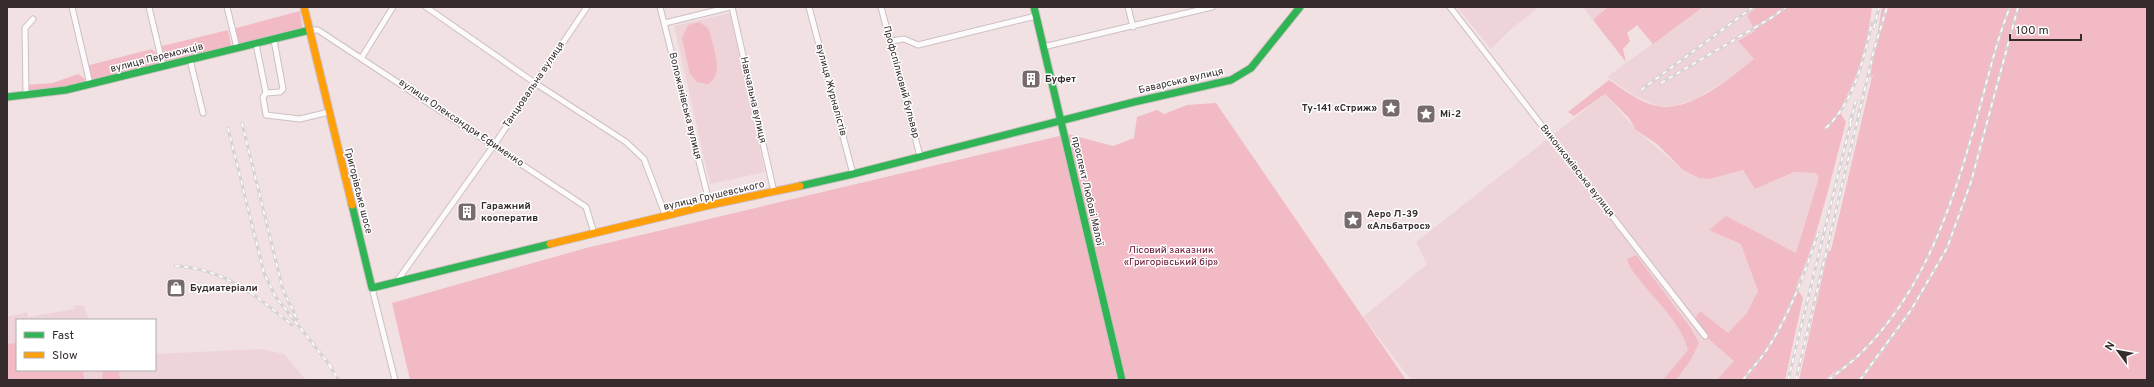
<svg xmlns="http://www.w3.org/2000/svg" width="2154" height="387" font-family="Overpass,sans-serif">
<rect width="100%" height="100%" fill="#f1e1e3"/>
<g fill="#eed4d8">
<polygon points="1457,7 1539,7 1510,30 1491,49"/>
<polygon points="1583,7 1608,7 1593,20"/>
<polygon points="1703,7 1757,7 1747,15 1755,31 1738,41 1755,59 1728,79 1695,99 1675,106 1658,106 1635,96 1607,77"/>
<polygon points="730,13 765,172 710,184 674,26"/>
<polygon points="1605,94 1636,130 1683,170 1699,178 1710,179 1743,170 1755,189 1794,172 1816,173 1819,178 1791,282 1730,380 1411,380 1363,317 1427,264 1416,242"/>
<polygon points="74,305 84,306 89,320 17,320 17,370 155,370 155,354 261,349 284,354 306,380 7,380 7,317 27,312 28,317 75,309"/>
</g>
<g fill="#f2bac5">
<polygon points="1608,7 1703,7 1653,44 1637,25 1627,33 1630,41 1623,49 1626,62 1593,20"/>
<path d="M 1757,7 L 1872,7 C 1868,42 1857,81 1839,111 L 1846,122 C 1831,178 1819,234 1796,287 L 1803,298 L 1785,380 L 1717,380 L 1734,361 L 1705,336 L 1693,321 L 1700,311 L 1728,333 L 1747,313 L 1758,291 L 1741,244 L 1709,230 L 1726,216 L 1796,253 L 1819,178 L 1816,173 L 1794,172 L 1755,189 L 1743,170 L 1710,179 L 1699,178 L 1683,170 L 1657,144 L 1636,130 L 1629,118 L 1605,94 L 1574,116 L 1568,112 L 1609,80 C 1624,90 1639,102 1657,106 C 1690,113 1731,77 1754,59 L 1738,41 L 1755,31 L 1747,15 Z"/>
<polygon points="1882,7 2147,7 2147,380 1828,380 1838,369 1825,380 1799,380 1828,252 1831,250 1872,77 1877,72 1870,78"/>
<polygon points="300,11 303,31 237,48 232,29"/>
<path d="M 699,22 L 708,28 L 710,33 C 713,48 725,74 708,84 L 697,82 L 690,74 L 682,38 L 688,25 Z"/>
<polygon points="228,30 231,44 229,50 163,66 158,47"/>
<polygon points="152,49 157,54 158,67 96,83 89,79 86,66"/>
<polygon points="78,74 85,79 83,86 26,95 25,85 53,83"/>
<polygon points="1216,103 1406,380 410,380 392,303 586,248 1068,134 1113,146 1134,138 1137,117 1157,110 1164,114 1187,105"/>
<path d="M 1636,255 L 1690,327 L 1699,343 L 1690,361 L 1676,380 L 1663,380 L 1688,350 C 1681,320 1647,293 1630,267 L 1627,259 Z"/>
<polygon points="17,343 17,370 83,370 84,380 8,380 7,344"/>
<polygon points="103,370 119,370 120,380 102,380"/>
</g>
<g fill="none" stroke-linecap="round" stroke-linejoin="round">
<g stroke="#cdc0c2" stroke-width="7">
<g id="street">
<polyline points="72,7 90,84"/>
<polyline points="149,7 163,66"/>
<polyline points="227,7 237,48"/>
<polyline points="426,7 535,83 626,142 644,159 666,217"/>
<polyline points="660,7 710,205"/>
<polyline points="732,7 774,192"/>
<polyline points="809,7 853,174"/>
<polyline points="881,7 920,156"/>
<polyline points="1128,7 1133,27"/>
<polyline points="1450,7 1705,336"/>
<polyline points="665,23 730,7"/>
<polyline points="310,30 318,30 586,207 594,233"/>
<polyline points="891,41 904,39 918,45 1036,16"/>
<polyline points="256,44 266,93 263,97 266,115 300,119 329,112"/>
<polyline points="1043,47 1212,7"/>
<polyline points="362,57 393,7"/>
<polyline points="190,60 203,113"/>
<polyline points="266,93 280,92 283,89 274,40"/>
<polyline points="26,95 25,28 33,19"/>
<polyline points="397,281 494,145 587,7"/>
<polyline points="372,288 395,380"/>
</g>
</g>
<g stroke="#cdc0c2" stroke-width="9">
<g id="fast">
<polyline points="1034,7 1122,380"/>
<polyline points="7,97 66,90 310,30"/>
<polyline points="800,186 853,174 1134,102 1231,80 1251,68 1300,7"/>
<polyline points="352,205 372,288 550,244"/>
</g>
</g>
<g stroke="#cdc0c2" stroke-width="9">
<g id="slow">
<polyline points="304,7 352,205"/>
<polyline points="550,244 710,205 800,186"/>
</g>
</g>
<use href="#street" stroke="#fdfafb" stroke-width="5"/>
<use href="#fast" stroke="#30b455" stroke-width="7"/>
<use href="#slow" stroke="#ff9f0a" stroke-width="7"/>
<g stroke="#d7d2d3" stroke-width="3">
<g id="rail">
<polyline points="1874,28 1879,7"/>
<polyline points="1661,83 1771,18 1786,7"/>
<polyline points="1641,90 1753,7"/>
<polyline points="1850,122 1856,101"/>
<polyline points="242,123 283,290 297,319"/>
<polyline points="228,128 264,273 275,296 332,368"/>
<path d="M 1826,128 C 1855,100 1863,61 1872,23"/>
<path d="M 175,266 C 223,268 257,296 292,325"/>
<polyline points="329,365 339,380"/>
<path d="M 1743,380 C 1750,370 1759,361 1766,351 C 1789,316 1805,273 1818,233"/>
<polyline points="1788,380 1852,118"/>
<polyline points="1796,380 1874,50 1887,7"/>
<path d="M 1829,380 C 1839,371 1851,363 1861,353 C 1926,289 1954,200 1978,114 C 1988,78 1996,42 2010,7"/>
<polyline points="1860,380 1911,310 1947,248 1971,182 2018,7"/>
</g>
</g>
<use href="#rail" stroke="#fff" stroke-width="1.5" stroke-dasharray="4.5" stroke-linecap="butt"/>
</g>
<defs>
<g id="building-square" transform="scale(1)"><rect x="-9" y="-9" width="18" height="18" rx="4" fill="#776b6d" stroke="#fff"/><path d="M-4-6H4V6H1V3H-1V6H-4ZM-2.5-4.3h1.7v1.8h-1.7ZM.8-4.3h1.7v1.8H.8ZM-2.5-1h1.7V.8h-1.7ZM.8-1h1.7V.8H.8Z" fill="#fff"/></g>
<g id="sight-square" transform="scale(1)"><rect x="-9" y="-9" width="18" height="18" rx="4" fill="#776b6d" stroke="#fff"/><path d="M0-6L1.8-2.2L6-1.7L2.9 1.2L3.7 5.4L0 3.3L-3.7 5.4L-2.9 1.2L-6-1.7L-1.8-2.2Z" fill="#fff"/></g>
<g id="shop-square" transform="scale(1)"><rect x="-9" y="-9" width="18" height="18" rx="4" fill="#776b6d" stroke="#fff"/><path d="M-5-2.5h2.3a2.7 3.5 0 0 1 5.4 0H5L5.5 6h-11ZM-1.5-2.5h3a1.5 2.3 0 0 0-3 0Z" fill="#fff"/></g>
</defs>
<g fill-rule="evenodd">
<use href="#building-square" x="1031" y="79"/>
<use href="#sight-square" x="1391" y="108"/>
<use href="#sight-square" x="1426" y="114"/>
<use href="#building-square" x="467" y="212"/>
<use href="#sight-square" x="1353" y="220"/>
<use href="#shop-square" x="176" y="288"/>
</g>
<g text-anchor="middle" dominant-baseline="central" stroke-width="3" stroke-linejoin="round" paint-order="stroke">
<g font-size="10" fill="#362c2e" stroke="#fff">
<text transform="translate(157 58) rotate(-14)">вулиця Переможців</text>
<text transform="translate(1181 81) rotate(-13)">Баварська вулиця</text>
<text transform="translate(901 82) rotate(75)">Профспілковий бульвар</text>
<text transform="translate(534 85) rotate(-56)">Танцювальна вулиця</text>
<text transform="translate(831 90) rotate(75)">вулиця Журналістів</text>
<text transform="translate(753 100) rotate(77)">Навчальна вулиця</text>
<text transform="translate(685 106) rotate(76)">Воложанівська вулиця</text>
<text transform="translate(461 123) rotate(34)">вулиця Олександри Єфименко</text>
<text transform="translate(1577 171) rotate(52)">Виконкомівська вулиця</text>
<text transform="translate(358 191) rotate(76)">Григорівське шосе</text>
<text transform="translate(1087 191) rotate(77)">проспект Любові Малої</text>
<text transform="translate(714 196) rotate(-13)">вулиця Грушевського</text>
</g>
<g font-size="10" font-weight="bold" fill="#362c2e" stroke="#fff" text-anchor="start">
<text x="1045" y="79">Буфет</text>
<text x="1377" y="108" text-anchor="end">Ту-141 «Стриж»</text>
<text x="1440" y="114">Мі-2</text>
<text x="481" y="206">Гаражний<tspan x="481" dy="12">кооператив</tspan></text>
<text x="1367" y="214">Аеро Л-39<tspan x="1367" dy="12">«Альбатрос»</tspan></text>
<text x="190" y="288">Будиатеріали</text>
</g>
<g font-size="10" fill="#640b2b" stroke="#fff">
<text x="1171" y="250">Лісовий заказник<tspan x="1171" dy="12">«Григорівський бір»</tspan></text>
</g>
</g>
<rect width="2154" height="387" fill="none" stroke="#362c2e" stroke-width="16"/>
<rect x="16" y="319" width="140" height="52" fill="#ffffff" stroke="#afabab"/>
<rect x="24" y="332" width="20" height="6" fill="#30b455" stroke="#afabab"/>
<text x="52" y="339" font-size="12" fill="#362c2e">Fast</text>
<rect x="24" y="352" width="20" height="6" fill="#ff9f0a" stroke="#afabab"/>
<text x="52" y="359" font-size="12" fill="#362c2e">Slow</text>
<g transform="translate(2118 351) rotate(302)" stroke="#ffffff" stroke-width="3" paint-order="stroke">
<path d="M0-3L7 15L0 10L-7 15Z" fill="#362c2e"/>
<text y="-6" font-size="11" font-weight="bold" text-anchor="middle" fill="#362c2e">N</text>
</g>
<path d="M2010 34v6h71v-6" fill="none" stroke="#362c2e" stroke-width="2"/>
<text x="2016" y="34" font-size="12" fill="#362c2e" stroke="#ffffff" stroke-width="3" paint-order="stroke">100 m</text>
</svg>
